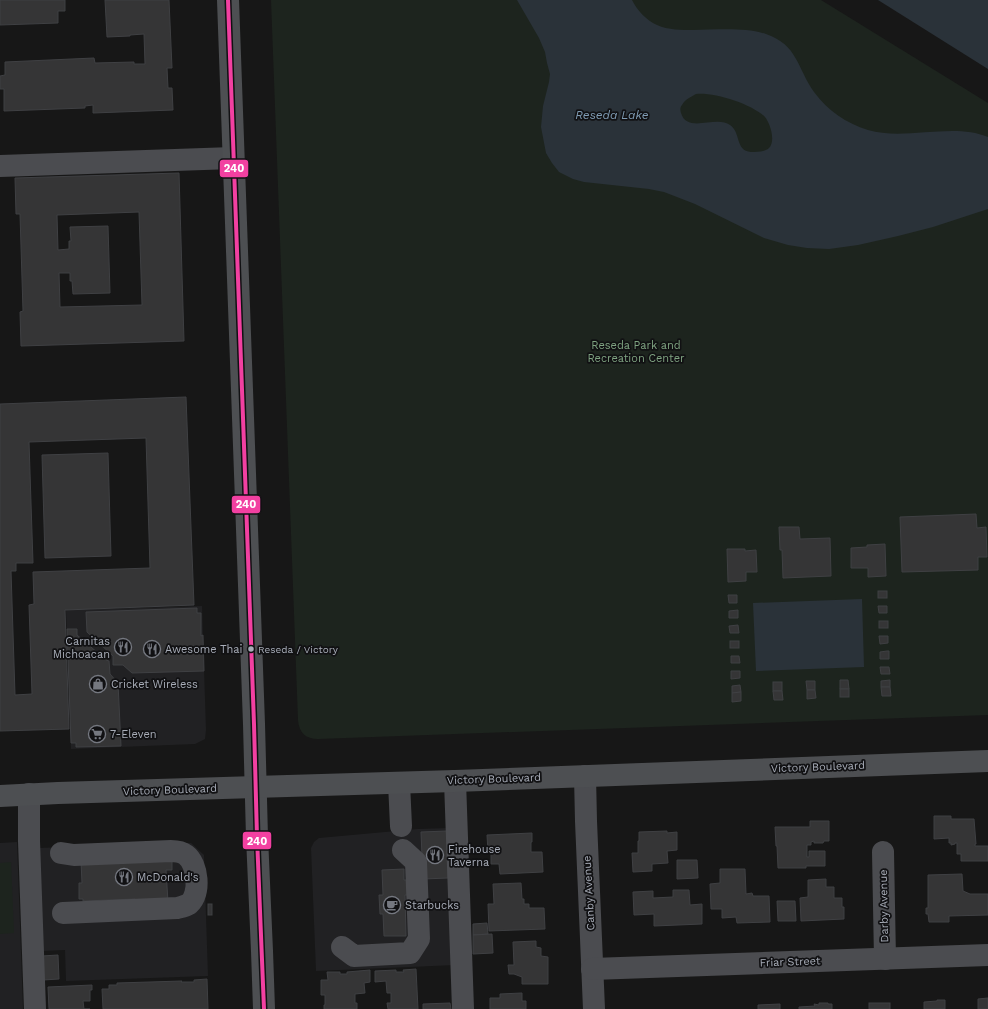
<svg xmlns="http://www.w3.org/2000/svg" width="988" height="1009" font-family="'Work Sans',sans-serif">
<rect width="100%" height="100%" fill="#171717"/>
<g fill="#212123">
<polygon points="202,606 206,730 205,739 195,744 71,749 66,610"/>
<polygon points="449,828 456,965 316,971 311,848 314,842 319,838 418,829"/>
<polygon points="17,842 23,1009 0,1009 0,843"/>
<polygon points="191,843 204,855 208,976 66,981 65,950 42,951 38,848"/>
</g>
<g fill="#1d241e">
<path d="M 271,0 L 821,0 L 988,103 L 988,715 L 318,739 C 306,739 299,733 298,720 Z"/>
<polygon points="11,862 14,933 0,934 0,863"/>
</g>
<g fill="#2a3239" fill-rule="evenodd">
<path d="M 517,0 L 632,0 C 637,10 646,20 657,25 C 668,30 682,30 693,30 C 716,30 744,27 766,34 C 798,45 797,68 814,92 C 828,111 846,123 868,130 C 905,141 953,122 988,137 L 988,209 L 933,227 L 898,236 L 858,245 L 829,249 L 807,248 L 788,245 L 764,238 L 695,204 L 664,192 L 649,189 L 584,182 L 573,179 L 559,172 L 552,163 L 546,153 L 541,127 L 543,106 L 549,82 L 550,74 L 547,63 L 545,52 L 539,38 ZM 696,94 C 714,92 752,104 765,117 C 770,123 776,141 769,148 C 765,152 757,152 751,152 C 735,151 741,132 730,125 C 716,115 687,134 681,113 C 680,110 680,107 682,105 C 685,99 691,97 696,94 Z"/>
<polygon points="878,0 988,0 988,69"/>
<polygon points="862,599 864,667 756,671 753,603"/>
</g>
<g fill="#353536" stroke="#3f4043" fill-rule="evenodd">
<polygon points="0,0 65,0 65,11 58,11 58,23 0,25"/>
<polygon points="105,0 169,0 172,68 167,68 168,88 172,88 173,110 93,113 93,105 85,106 85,108 4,111 4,89 0,89 0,76 5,75 5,62 94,58 95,63 134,62 134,64 145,64 144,34 130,35 130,36 107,37"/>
<path d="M 179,173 L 184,341 L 21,346 L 20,312 L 23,311 L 20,214 L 16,214 L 15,178 ZM 139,212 L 142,305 L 60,307 L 59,273 L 70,273 L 70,281 L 72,281 L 73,294 L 110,293 L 108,226 L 70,227 L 71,241 L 69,241 L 69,249 L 58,250 L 57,215 Z"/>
<path d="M 186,397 L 194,605 L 65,610 L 69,729 L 0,731 L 0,404 ZM 146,438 L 150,568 L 33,572 L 34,604 L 29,605 L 32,694 L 15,695 L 11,571 L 16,571 L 16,563 L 33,563 L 29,442 Z"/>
<polygon points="108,453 111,556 45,558 42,455"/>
<polygon points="976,514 977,528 986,527 987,557 978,557 978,570 902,572 900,517"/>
<polygon points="779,527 799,527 800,539 830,538 831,576 783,578 782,550 780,550"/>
<polygon points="885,544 886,576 868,577 868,568 851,568 851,548 867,547 867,545"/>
<polygon points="727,549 745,549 745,551 756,550 757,572 746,572 746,581 728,582"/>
<rect x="878" y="591" width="9" height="7"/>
<polygon points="728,595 737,595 737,603 729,603"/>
<polygon points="878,606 887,606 887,613 879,613"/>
<polygon points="197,608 197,613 201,613 201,636 203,635 204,671 132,673 123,665 113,665 113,656 87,632 86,612"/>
<polygon points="738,610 738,618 729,618 729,611"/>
<rect x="879" y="621" width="9" height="7"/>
<polygon points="738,625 739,633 730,633 729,626"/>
<polygon points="67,629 77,629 77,635 106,660 109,661 110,674 118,683 121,746 76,747 76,743 71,743"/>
<polygon points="879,636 888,636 888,643 880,644"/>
<rect x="730" y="641" width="9" height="7"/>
<polygon points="887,651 889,651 889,659 880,659 880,652"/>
<polygon points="731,656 739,656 740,663 731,663"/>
<polygon points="880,667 889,667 890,674 881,674"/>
<polygon points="731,671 740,671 740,678 731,679"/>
<polygon points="840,680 848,680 849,689 840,689"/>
<polygon points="890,680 890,687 881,687 881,681"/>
<polygon points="806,681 815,681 815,690 807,690"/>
<rect x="773" y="682" width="9" height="9"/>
<polygon points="740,685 741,692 732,693 732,686"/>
<polygon points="881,687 890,687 891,696 882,696"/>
<rect x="840" y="689" width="9" height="8"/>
<polygon points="807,690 815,690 816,698 807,699"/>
<polygon points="773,691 782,691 783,700 774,700"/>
<polygon points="741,692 741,701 732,702 732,693"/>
<polygon points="934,816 951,816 951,819 974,819 976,844 975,844 975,846 988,846 988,861 961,861 961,854 957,854 957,843 955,843 955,844 951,845 951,843 949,843 949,838 934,839"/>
<polygon points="810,821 829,821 829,841 824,841 823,843 814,843 814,841 811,842 811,845 807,845 807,857 809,857 809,851 825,851 825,866 806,866 806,868 778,868 777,846 776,846 775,827 810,827"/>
<polygon points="447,831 448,878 423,879 421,832"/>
<polygon points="667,831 667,833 677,832 677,850 667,851 668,863 652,864 652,871 633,872 632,853 638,853 638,841 639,841 639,832"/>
<polygon points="532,833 532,842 531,842 531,852 542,852 543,872 500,874 499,864 491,864 491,852 488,852 487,835"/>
<polygon points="172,858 172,870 166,870 168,902 135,907 135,899 83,901 83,899 79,899 79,883 82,883 81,861"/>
<polygon points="677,860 697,860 698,878 677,879"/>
<polygon points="404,869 404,880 412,880 413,895 405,895 406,936 384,936 383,914 380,914 379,895 383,895 382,870"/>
<polygon points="720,869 745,869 746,894 752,893 753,896 769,896 770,922 737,923 736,917 722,918 722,909 711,909 710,884 720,883"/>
<polygon points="962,874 963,891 970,894 988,894 988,915 949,916 949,922 929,922 928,914 926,914 926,908 928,908 928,875"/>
<polygon points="826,879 826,887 834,887 834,898 842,898 842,907 844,907 844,919 801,921 800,898 808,897 808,880"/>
<polygon points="521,883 522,899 524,899 524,904 529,904 529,908 544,908 545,929 489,931 488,904 494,904 493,884"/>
<polygon points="673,890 689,890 690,905 702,904 702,924 654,926 654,914 634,915 633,892 653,891 653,898 673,897"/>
<polygon points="777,901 795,901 796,921 778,921"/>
<rect x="208" y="904" width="4" height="11"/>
<polygon points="487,923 488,934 473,935 473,924"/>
<polygon points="492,934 493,953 473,954 473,935"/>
<polygon points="536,941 536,947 541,948 541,956 548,957 548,984 522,984 522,977 514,974 509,974 508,965 514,965 513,942"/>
<polygon points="58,955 59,979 43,980 42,956"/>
<polygon points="416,969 418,1009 388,1009 387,1003 391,1003 391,993 387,993 386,981 375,982 375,971 396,970 396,972 404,972 403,970"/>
<polygon points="370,970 370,982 364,983 365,993 355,994 355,1003 357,1003 357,1009 324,1009 324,1005 325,1005 325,995 321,995 321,980 328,980 327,972 340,972 340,974 347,974 347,972"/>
<polygon points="207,979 208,1009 103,1009 102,989 109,989 109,985 117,985 117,983 182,981 181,982 194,982 194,980"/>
<polygon points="92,985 92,990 90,990 90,1001 83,1001 84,1009 90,1009 49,1009 48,987"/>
<polygon points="522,993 522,1001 526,1001 526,1009 490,1009 490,998 500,998 500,994"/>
<polygon points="988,998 988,1009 978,1009 978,999"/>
<polygon points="937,1000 945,1000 945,1009 924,1009 924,1002 937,1001"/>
<polygon points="450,1003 451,1009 423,1009 423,1004"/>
<polygon points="819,1003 828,1003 828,1004 832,1004 832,1009 799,1009 799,1007 815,1006 814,1004 819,1005"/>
<rect x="869" y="1003" width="21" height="6"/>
<polygon points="780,1004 780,1009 758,1009 758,1005"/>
</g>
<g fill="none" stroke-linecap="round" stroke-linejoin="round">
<g stroke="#4b4c50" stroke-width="22">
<polyline points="0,166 233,158"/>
<polyline points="585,776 586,821 594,1009"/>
<polyline points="455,781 463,1009"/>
<polyline points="399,783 401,826"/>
<polyline points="29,794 29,841 35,1009"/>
<polyline points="883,852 885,959"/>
<path d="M 61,853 L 74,855 L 171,851 C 176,851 182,852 186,855 C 198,864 201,894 189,904 C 186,906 181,907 177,908 L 63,913"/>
<polyline points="342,947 354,956 410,953 419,939 416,862 403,850"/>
<polyline points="592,969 988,955"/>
</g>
<g stroke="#4d4f52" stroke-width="22">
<polyline points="228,0 254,724 257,837 262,951 264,1009"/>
<polyline points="0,796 58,793 455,781 988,761"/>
</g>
<g stroke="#111113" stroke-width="7">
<polyline id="bus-1" points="228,0 254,724 257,837 264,1009"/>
</g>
<use href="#bus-1" stroke="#f240a1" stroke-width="4"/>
</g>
<defs>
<g id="restaurant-ring" transform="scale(0.9)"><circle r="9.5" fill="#111113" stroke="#757880" stroke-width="1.5"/><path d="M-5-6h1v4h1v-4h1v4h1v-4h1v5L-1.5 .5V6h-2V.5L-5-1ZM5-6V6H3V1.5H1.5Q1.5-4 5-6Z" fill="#757880"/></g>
<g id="shop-ring" transform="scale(0.9)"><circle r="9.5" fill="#111113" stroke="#757880" stroke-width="1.5"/><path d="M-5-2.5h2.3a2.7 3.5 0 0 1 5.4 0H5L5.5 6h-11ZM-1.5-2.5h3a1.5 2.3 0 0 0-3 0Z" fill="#757880"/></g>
<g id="supermarket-ring" transform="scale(0.9)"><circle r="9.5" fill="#111113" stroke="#757880" stroke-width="1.5"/><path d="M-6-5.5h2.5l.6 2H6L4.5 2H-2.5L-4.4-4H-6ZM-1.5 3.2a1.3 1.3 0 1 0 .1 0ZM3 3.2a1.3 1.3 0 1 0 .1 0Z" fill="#757880"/></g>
<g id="cafe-ring" transform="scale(0.9)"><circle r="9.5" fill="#111113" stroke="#757880" stroke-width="1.5"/><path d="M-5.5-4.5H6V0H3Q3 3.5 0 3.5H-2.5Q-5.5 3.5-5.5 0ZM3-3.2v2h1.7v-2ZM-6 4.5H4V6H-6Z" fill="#757880"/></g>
</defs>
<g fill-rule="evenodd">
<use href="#restaurant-ring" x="123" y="647"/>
<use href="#restaurant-ring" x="152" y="649"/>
<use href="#shop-ring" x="98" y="684"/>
<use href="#supermarket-ring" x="97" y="734"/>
<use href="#restaurant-ring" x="435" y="855"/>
<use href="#restaurant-ring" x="124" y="877"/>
<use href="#cafe-ring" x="392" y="905"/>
</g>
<circle fill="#a8adb8" stroke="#111113" stroke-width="1.5" cx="251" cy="649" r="3.5"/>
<g text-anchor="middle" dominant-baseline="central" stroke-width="3.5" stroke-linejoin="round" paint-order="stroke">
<g font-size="10" fill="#a8adb8" stroke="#111113" text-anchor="start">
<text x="258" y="649">Reseda / Victory</text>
</g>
<g font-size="11" fill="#7fa381" stroke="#111113">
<text x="636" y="345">Reseda Park and<tspan x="636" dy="13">Recreation Center</tspan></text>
</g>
<g font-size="11" fill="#a8adb8" stroke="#111113" text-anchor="start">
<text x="110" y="641" text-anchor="end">Carnitas<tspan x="110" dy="13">Michoacan</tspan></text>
<text x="165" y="649">Awesome Thai</text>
<text x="111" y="684">Cricket Wireless</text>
<text x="110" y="734">7-Eleven</text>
<text x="448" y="849">Firehouse<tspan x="448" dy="13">Taverna</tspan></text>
<text x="137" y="877">McDonald's</text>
<text x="405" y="905">Starbucks</text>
</g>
<g font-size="11" fill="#a8adb8" stroke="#111113">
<text transform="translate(818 767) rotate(-2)">Victory Boulevard</text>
<text transform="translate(494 779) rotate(-2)">Victory Boulevard</text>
<text transform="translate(170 790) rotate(-2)">Victory Boulevard</text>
<text transform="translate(589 893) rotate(-93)">Canby Avenue</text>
<text transform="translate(884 906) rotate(-91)">Darby Avenue</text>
<text transform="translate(790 962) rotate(-2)">Friar Street</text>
</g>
<g font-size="12" font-style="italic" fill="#7f9bb3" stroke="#111113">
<text x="612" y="115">Reseda Lake</text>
</g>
</g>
<g stroke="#111113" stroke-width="1.5">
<rect x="219" y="159" width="30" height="19" rx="4" fill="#f240a1"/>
<rect x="231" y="495" width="30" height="19" rx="4" fill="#f240a1"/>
<rect x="242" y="831" width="30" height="19" rx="4" fill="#f240a1"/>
</g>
<g font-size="11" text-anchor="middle" font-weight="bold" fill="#fff">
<text x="234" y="172">240</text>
<text x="246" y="508">240</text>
<text x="257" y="845">240</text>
</g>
</svg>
